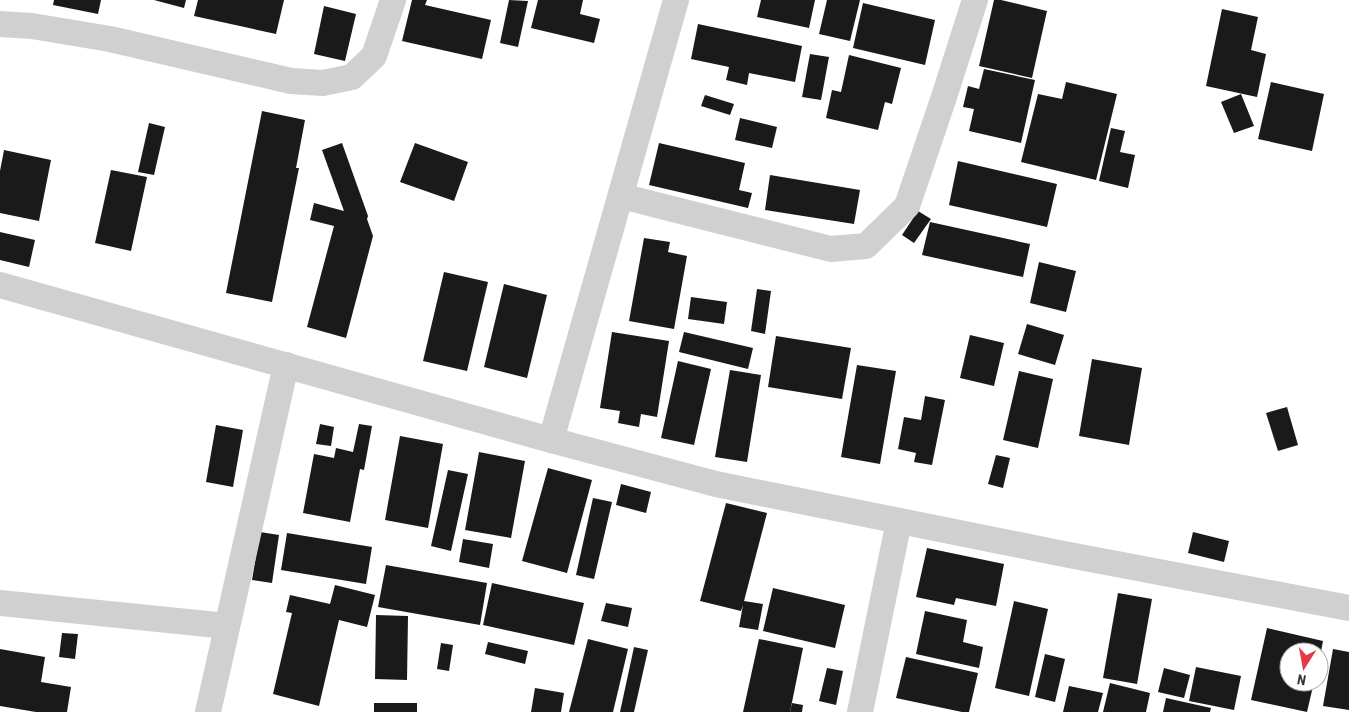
<svg xmlns="http://www.w3.org/2000/svg" width="1349" height="712" font-family="'Roboto Condensed',sans-serif">
<rect width="100%" height="100%" fill="#fff"/>
<g fill="#1a1a1a">
<polygon points="54,0 101,0 98,14 53,5"/>
<polygon points="154,0 186,0 184,8"/>
<polygon points="198,0 284,0 276,34 194,16"/>
<polygon points="412,0 427,0 425,5 491,20 482,59 402,41"/>
<polygon points="509,0 528,1 518,47 500,43"/>
<polygon points="538,0 583,0 580,14 600,19 594,43 531,28"/>
<polygon points="761,0 815,0 809,28 757,17"/>
<polygon points="827,0 860,0 850,41 819,34"/>
<polygon points="994,0 1001,0 1047,11 1032,78 979,66"/>
<polygon points="863,3 935,20 925,65 853,48"/>
<polygon points="324,6 356,14 345,61 314,54"/>
<polygon points="1222,9 1258,17 1251,50 1266,54 1257,97 1206,86"/>
<polygon points="698,24 802,46 795,82 749,73 747,85 726,80 729,67 691,59"/>
<polygon points="810,54 829,57 821,100 802,97"/>
<polygon points="849,55 901,68 892,104 885,102 878,130 826,118 832,90 841,92"/>
<polygon points="984,69 1035,80 1021,143 969,131 974,109 963,107 968,86 979,89"/>
<polygon points="1066,82 1117,94 1096,180 1021,162 1038,94 1062,99"/>
<polygon points="1271,82 1324,94 1312,151 1258,139"/>
<polygon points="1241,94 1254,126 1234,133 1221,102"/>
<polygon points="705,95 734,104 730,115 701,106"/>
<polygon points="262,111 305,120 296,168 299,168 272,302 226,293"/>
<polygon points="740,118 777,127 772,148 735,140"/>
<polygon points="149,123 165,127 154,175 138,172"/>
<polygon points="1111,128 1125,131 1120,152 1135,155 1128,188 1099,181"/>
<polygon points="342,143 368,216 367,219 373,236 346,338 307,327 334,226 310,220 314,203 344,211 322,150"/>
<polygon points="415,143 468,162 454,201 400,182"/>
<polygon points="659,143 745,163 739,190 752,193 748,208 649,185"/>
<polygon points="4,150 51,160 39,221 0,213 0,171"/>
<polygon points="958,161 1057,184 1047,227 949,205"/>
<polygon points="111,170 147,177 131,251 95,243"/>
<polygon points="770,175 860,190 854,224 765,210"/>
<polygon points="918,211 931,219 914,243 902,235"/>
<polygon points="930,222 1030,244 1023,277 922,255"/>
<polygon points="0,232 35,240 29,267 0,260"/>
<polygon points="644,238 670,242 668,252 687,256 674,329 629,321"/>
<polygon points="1039,262 1076,271 1066,312 1030,303"/>
<polygon points="444,272 488,282 467,371 423,361"/>
<polygon points="504,284 547,295 527,378 484,367"/>
<polygon points="757,289 771,291 765,334 751,331"/>
<polygon points="691,297 727,302 724,324 688,319"/>
<polygon points="1027,324 1064,335 1055,365 1018,354"/>
<polygon points="612,332 669,341 657,417 641,414 639,427 618,423 620,411 600,408"/>
<polygon points="684,332 753,348 748,369 679,352"/>
<polygon points="970,335 1004,343 994,386 960,378"/>
<polygon points="776,336 851,348 842,399 768,387"/>
<polygon points="1092,359 1142,368 1129,445 1079,436"/>
<polygon points="678,361 711,369 694,445 661,438"/>
<polygon points="857,365 896,371 880,464 841,457"/>
<polygon points="730,370 761,375 747,462 715,457"/>
<polygon points="1019,371 1053,379 1038,448 1003,440"/>
<polygon points="925,396 945,400 932,465 914,462 916,453 898,449 904,417 921,420"/>
<polygon points="1287,407 1298,445 1278,451 1266,413"/>
<polygon points="320,424 334,427 331,446 316,444"/>
<polygon points="359,424 372,426 364,470 360,469 350,522 303,513 314,454 334,458 336,448 353,452"/>
<polygon points="216,425 243,430 233,487 206,482"/>
<polygon points="400,436 443,444 428,528 385,520"/>
<polygon points="479,452 525,461 511,538 465,530"/>
<polygon points="996,455 1010,458 1003,488 988,484"/>
<polygon points="548,468 592,480 567,573 522,561"/>
<polygon points="448,470 468,474 451,551 431,546"/>
<polygon points="621,484 651,492 646,513 616,505"/>
<polygon points="593,498 612,502 594,579 576,575"/>
<polygon points="726,503 767,513 744,601 763,604 758,630 739,627 743,605 741,611 700,601"/>
<polygon points="260,532 279,535 272,583 252,580"/>
<polygon points="1193,532 1229,541 1224,562 1188,553"/>
<polygon points="287,533 372,547 366,584 281,570"/>
<polygon points="463,539 493,544 489,568 459,562"/>
<polygon points="927,548 1004,564 996,606 956,598 954,605 916,597"/>
<polygon points="386,565 487,583 480,625 378,607"/>
<polygon points="492,583 584,603 574,645 483,625"/>
<polygon points="335,585 375,595 367,627 339,620 319,706 273,694 292,613 286,612 290,595 330,604"/>
<polygon points="773,588 845,605 835,648 763,631"/>
<polygon points="1118,593 1152,599 1137,684 1103,678"/>
<polygon points="1014,601 1048,609 1029,696 995,688"/>
<polygon points="606,603 632,608 628,627 601,621"/>
<polygon points="925,611 967,620 963,642 983,647 979,668 916,654"/>
<polygon points="376,615 408,616 407,680 375,679"/>
<polygon points="1267,628 1323,641 1320,657 1319,652 1289,652 1289,682 1314,682 1307,712 1251,700"/>
<polygon points="62,633 78,634 75,659 59,657"/>
<polygon points="588,639 628,649 613,712 569,712"/>
<polygon points="759,639 803,648 790,712 743,712"/>
<polygon points="488,642 528,651 525,664 485,654"/>
<polygon points="441,643 453,645 449,671 437,669"/>
<polygon points="634,647 648,650 634,712 620,712"/>
<polygon points="0,649 45,657 41,682 71,687 67,712 36,712 0,706"/>
<polygon points="1333,649 1349,652 1349,710 1323,706"/>
<polygon points="1045,654 1065,659 1055,702 1035,697"/>
<polygon points="906,657 978,673 969,712 962,712 896,698"/>
<polygon points="1196,667 1241,676 1234,710 1189,701"/>
<polygon points="827,668 843,671 836,705 819,701"/>
<polygon points="1164,668 1190,675 1184,698 1158,692"/>
<polygon points="1110,683 1150,693 1146,712 1103,712"/>
<polygon points="1069,686 1103,693 1098,712 1063,712"/>
<polygon points="535,688 564,693 561,712 531,712"/>
<polygon points="1166,698 1211,708 1210,712 1163,712"/>
<rect x="374" y="703" width="43" height="9"/>
<polygon points="792,703 803,705 802,712 790,712"/>
</g>
<g fill="none" stroke-linecap="round" stroke-linejoin="round">
<g stroke="#d0d0d0" stroke-width="26">
<polyline points="0,24 32,26 110,39 291,81 323,83 352,77 374,56 393,0"/>
<polyline points="621,196 831,249 866,246 907,206 944,97 975,0"/>
<polyline points="0,285 551,440 716,484 1064,554 1349,608"/>
<polyline points="551,440 676,0"/>
<polyline points="0,603 227,626"/>
<polyline points="208,712 286,365"/>
<polyline points="860,712 899,521"/>
</g>
</g>
<g transform="translate(1304 667) rotate(191)"><circle r="24" fill="#ffffff" stroke="#adadad"/>
<path d="M0-4L9 19L0 12L-9 19Z" fill="#e63946"/>
<text y="-8" font-size="14" font-weight="bold" text-anchor="middle" fill="#333333">N</text>
</g>
</svg>
